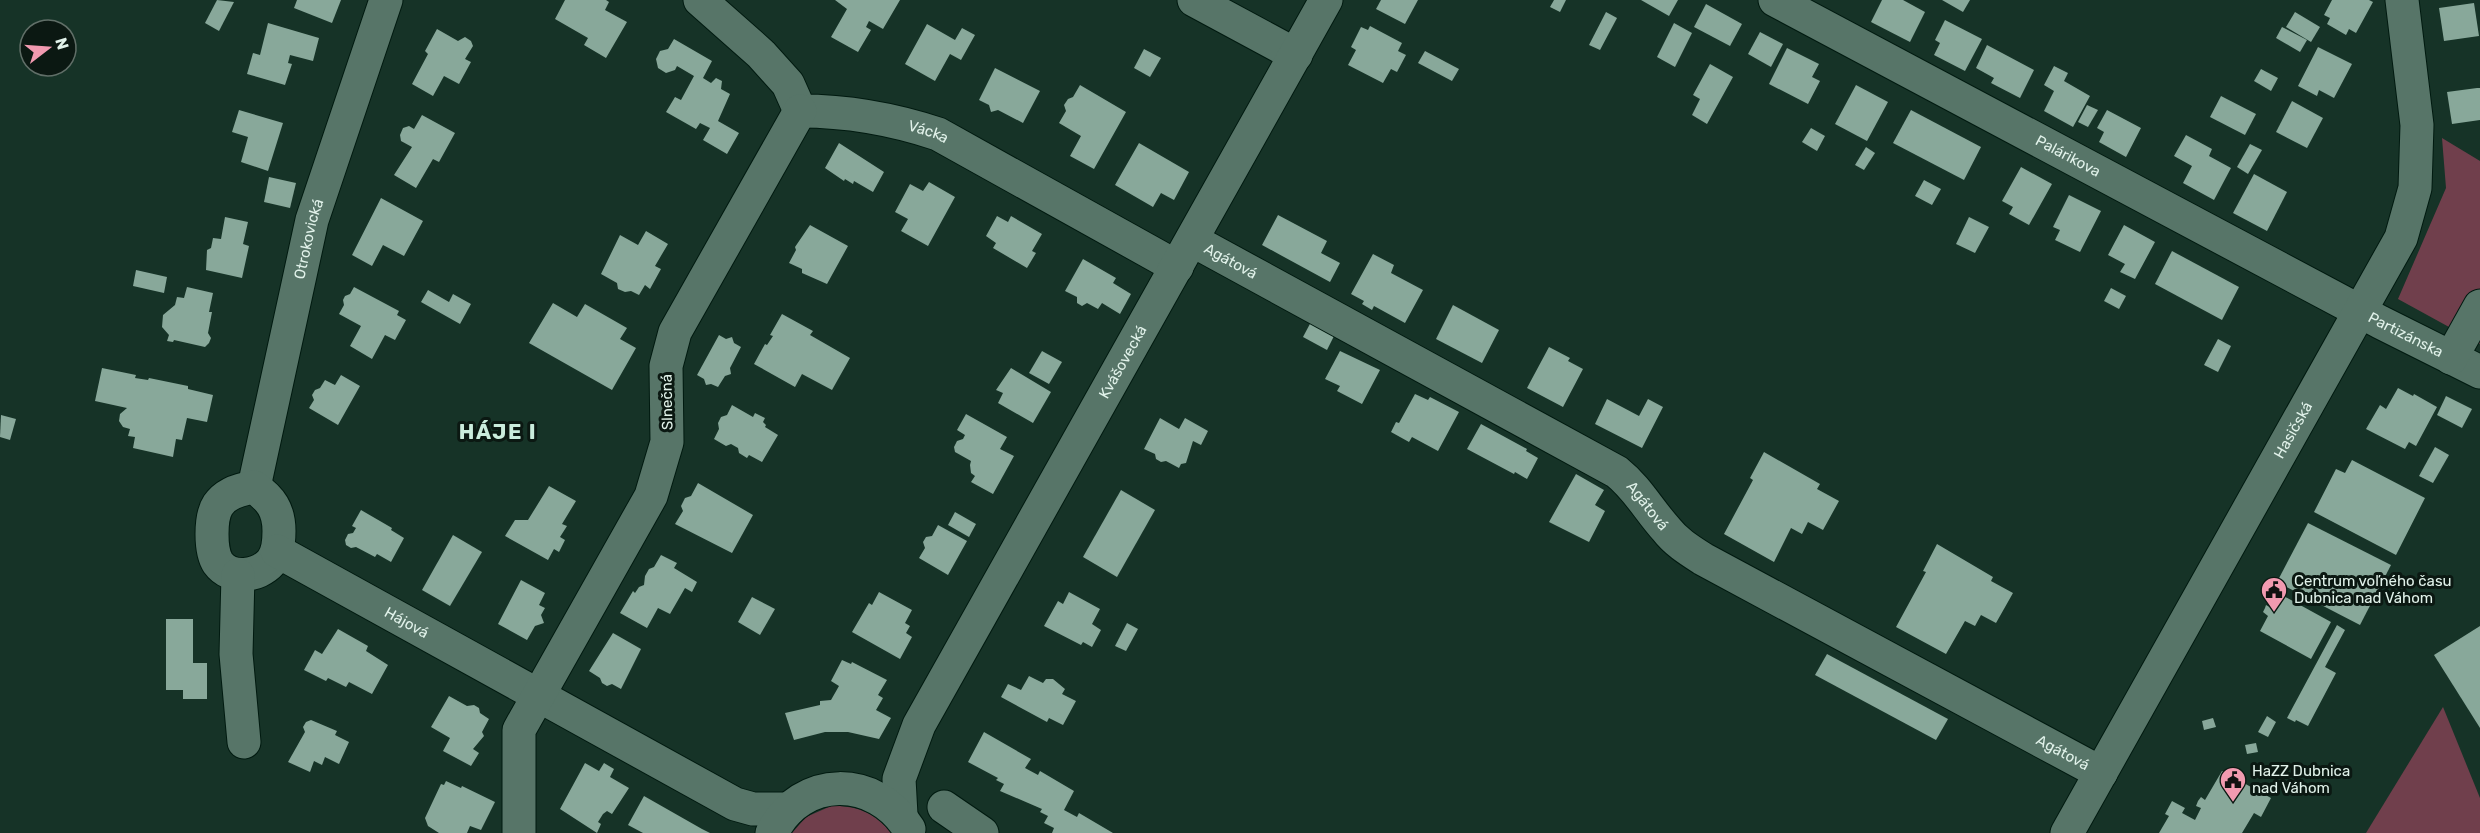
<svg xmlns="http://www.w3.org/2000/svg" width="2480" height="833" font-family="Rubik,sans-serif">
<rect width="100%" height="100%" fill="#163327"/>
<g fill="#703f4c">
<polygon points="2442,138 2480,161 2480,344 2398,299 2446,188"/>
<polygon points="2443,707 2480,798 2480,833 2366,833"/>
<path d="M 831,806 C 857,805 875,813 891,833 L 792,833 L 806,817 Z"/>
</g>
<g fill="#88a89a">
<polygon points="217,0 234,2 219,31 205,23"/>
<polygon points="297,0 341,0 332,23 294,8"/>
<polygon points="565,0 606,0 609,2 605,10 627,22 606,58 584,45 588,38 555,19"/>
<polygon points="835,0 900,0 883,29 869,21 866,27 871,30 858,52 831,37 847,9"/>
<polygon points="1381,0 1418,0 1405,24 1376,9"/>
<polygon points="1554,0 1566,0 1560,12 1550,7"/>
<polygon points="1641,0 1678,0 1669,16"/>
<polygon points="1882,0 1903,0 1925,12 1910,42 1871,22"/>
<polygon points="1942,0 1970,0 1963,12"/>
<polygon points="2332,0 2369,0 2373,2 2356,33 2349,29 2346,35 2327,24 2330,18 2324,15"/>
<polygon points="2474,3 2479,36 2444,41 2439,8"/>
<polygon points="1706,4 1742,24 1730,46 1694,27"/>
<polygon points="1606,12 1617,18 1600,50 1589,45"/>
<polygon points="2295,12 2320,27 2311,42 2286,27"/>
<polygon points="1945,20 1982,39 1965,71 1934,55 1940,43 1935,40"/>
<polygon points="268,23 319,38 313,61 290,55 288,63 292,64 285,85 247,74 253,53 260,55"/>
<polygon points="1674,23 1692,33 1675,67 1657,57"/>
<polygon points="927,24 955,40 962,28 975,35 961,60 950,54 935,81 905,64"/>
<polygon points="1370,26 1402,43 1398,51 1406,55 1397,72 1391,69 1383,83 1348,65 1356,50 1351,47 1361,27 1368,30"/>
<polygon points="2282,27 2307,40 2300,52 2276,38"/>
<polygon points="437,29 458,41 465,37 471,41 473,46 465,59 471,62 459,84 444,76 433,96 412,84 428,54 425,51"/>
<polygon points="1760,32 1783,44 1771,67 1748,54"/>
<polygon points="674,39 712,61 703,78 711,83 716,78 722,81 721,89 730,94 718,121 739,133 727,154 703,140 710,128 700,123 696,129 666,112 675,97 681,100 694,76 677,66 675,70 666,73 658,68 656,59 660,51 668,49"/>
<polygon points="1987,45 2034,70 2020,98 1991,83 1994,78 1976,68"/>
<polygon points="2318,47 2352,64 2334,98 2319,90 2317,96 2298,86"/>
<polygon points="1787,48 1819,64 1812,77 1820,81 1808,104 1769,84"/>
<polygon points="1144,49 1161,58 1150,77 1134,68"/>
<polygon points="1425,51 1459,69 1452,81 1418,63"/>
<polygon points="1710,64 1733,77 1707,124 1692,115 1700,99 1693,95"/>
<polygon points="2054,66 2068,73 2064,81 2090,96 2073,127 2044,111 2054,91 2044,85"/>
<polygon points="995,68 1040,91 1023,123 998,110 991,112 989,105 979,100"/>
<polygon points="2261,69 2278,78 2271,91 2254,81"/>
<polygon points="1080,85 1126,112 1094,169 1070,156 1081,136 1059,123 1066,111 1064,105 1068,99 1073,97"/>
<polygon points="1856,85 1888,102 1867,141 1835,124"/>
<polygon points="2477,88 2480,88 2480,120 2452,124 2447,92"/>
<polygon points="2221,96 2256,114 2245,135 2210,117"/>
<polygon points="2292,101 2323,118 2307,148 2276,132"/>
<polygon points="2087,105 2098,110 2088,127 2078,122"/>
<polygon points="239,110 283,123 268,171 241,162 248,137 232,132"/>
<polygon points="1911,110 1981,147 1964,180 1893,143"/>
<polygon points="2107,110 2141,128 2126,157 2099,142 2104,132 2097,128"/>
<polygon points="422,115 455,133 439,162 433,159 416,188 394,175 412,147 401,141 400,135 403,128 409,126 414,129"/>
<polygon points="1811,128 1825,136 1817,151 1802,142"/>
<polygon points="2186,135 2212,149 2209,156 2231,168 2214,200 2183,183 2192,166 2174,156"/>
<polygon points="839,143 884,172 873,192 854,181 853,184 845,179 844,181 825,168"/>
<polygon points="1139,143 1189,172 1174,200 1161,193 1153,207 1115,185"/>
<polygon points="2250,144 2262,150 2248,174 2237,167"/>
<polygon points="1866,147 1875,153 1864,170 1855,165"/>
<polygon points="2021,167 2052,184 2029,225 2009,214 2013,207 2002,201"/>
<polygon points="2254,174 2287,192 2267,231 2233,213"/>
<polygon points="269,177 296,183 290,208 264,202"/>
<polygon points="1924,180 1941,189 1932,205 1915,196"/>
<polygon points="929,182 955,197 928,246 901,231 908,219 895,212 910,184 923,191"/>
<polygon points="2069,195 2101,211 2080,252 2055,240 2060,230 2053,227"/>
<polygon points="381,198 423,221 404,256 383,245 372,266 352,255"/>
<polygon points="1278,215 1327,241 1321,253 1340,263 1330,282 1262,245"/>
<polygon points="997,216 1008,222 1011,216 1042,234 1032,251 1036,253 1027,268 993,248 996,243 986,236"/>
<polygon points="225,217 248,222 243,244 249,246 242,278 206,270 207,250 211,248 213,238 221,239"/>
<polygon points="1969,217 1989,227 1975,253 1956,244"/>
<polygon points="810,225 848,246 827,284 802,273 802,269 789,263 796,250 795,247"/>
<polygon points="2124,225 2155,242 2135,279 2120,272 2125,264 2108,255"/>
<polygon points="646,231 668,244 655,266 661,269 650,289 645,285 639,295 631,291 625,292 618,289 617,283 601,274 620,235 638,245"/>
<polygon points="2172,251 2239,287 2222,320 2155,284"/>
<polygon points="1373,254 1394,265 1391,273 1423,290 1405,323 1374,306 1372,310 1362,304 1364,301 1351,294"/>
<polygon points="1083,259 1116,278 1113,283 1131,294 1120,314 1102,303 1098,309 1087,303 1082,306 1077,303 1077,297 1065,291"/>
<polygon points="136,270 167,277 164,293 133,286"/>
<polygon points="187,287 213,293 209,312 212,312 208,333 211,338 209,343 205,347 174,340 173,342 167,341 169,335 162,327 163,315 175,305 177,297 184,298"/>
<polygon points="354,287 399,311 397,315 406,320 395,340 385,335 372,359 350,346 361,326 339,314 344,305 343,300 345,296 350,294"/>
<polygon points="2111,288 2126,296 2119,309 2104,301"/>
<polygon points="428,290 449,302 453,294 471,304 460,324 421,302"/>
<polygon points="553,303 577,317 585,304 627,328 620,339 636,348 612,390 529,343"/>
<polygon points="1453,305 1499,330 1482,363 1436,339"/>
<polygon points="782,314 813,331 810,335 850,358 832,390 802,374 795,387 754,364 765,344 767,345 773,336 770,335"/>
<polygon points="1312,320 1336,332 1327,350 1303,337"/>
<polygon points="719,335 726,339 732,337 734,343 741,347 730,368 731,374 725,376 718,387 711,384 706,385 704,379 697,375"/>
<polygon points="2218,339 2231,346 2218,372 2204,365"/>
<polygon points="1549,347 1570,358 1568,361 1583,369 1563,407 1527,388"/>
<polygon points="1042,351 1062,362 1049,384 1029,373"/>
<polygon points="1340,351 1380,370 1362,404 1337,391 1340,386 1325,379"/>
<polygon points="102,368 136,375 135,378 148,380 149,378 188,386 188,389 213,395 207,422 187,418 182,440 176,439 173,457 133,448 135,437 128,436 130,429 123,427 119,421 120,414 127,408 95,401"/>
<polygon points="1011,368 1051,392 1033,423 998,403 1003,393 996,390"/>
<polygon points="341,375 360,386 338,425 309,408 314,400 312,395 315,390 320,388 325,380 335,385"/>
<polygon points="2398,388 2413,396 2414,394 2437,407 2416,446 2409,442 2405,449 2366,429 2380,405 2386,409"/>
<polygon points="1415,394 1428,400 1430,397 1459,412 1438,451 1412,437 1409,442 1391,432 1396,422 1399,423"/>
<polygon points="2446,396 2472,409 2462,428 2437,415"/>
<polygon points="1607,399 1639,416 1648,399 1663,407 1642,448 1595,424"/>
<polygon points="732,405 753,417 755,413 765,418 763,422 766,425 765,427 778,435 762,462 749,455 747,458 739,453 738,448 731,444 726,446 714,439 719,429 718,423 721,417 727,415"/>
<polygon points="966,414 1007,437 1000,449 1014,456 993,494 971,482 975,476 971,473 970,465 971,461 955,452 954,447 957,441 963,439 965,435 957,430"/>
<polygon points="1,415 16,419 10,440 0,437"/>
<polygon points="1160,418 1179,429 1185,418 1208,431 1201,445 1193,441 1186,463 1181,464 1179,468 1166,461 1161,462 1156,459 1155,454 1144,449"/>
<polygon points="1481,424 1527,449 1526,451 1538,458 1527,479 1515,472 1514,474 1467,449"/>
<polygon points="2435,447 2449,455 2433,483 2419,476"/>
<polygon points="1764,452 1820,484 1817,489 1839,501 1823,530 1808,522 1802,534 1791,528 1774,562 1724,534 1753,480 1750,478"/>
<polygon points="2352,460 2425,498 2396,555 2314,512 2336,469 2345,473"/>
<polygon points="1576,474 1604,490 1595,505 1605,511 1589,542 1549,522"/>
<polygon points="698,483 753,515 732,553 675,524 683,511 681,506 685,498 691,496"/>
<polygon points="549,486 576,501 562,524 567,526 560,537 565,540 559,552 554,549 548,560 505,536 515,520 528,520"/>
<polygon points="1121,490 1155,510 1117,577 1083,557"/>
<polygon points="361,510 392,528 391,530 404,538 391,562 377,554 375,557 356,547 351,548 346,545 345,540 348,534 353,533 356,528 352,526"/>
<polygon points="955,512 976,524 969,537 948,525"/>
<polygon points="2308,523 2391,565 2360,625 2277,582"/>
<polygon points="938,525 967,541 948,575 919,558 925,548 923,542 926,537 932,536"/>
<polygon points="453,535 482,552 450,606 422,590"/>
<polygon points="1937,544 1993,577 1991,581 2013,593 1996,623 1981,615 1975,626 1965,621 1946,654 1896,627 1926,572 1923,571"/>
<polygon points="661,555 677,563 674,568 697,582 692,592 685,588 670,614 658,608 647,628 620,613 633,591 635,593 639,587 644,585 645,576 649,569 654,567"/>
<polygon points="521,580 545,593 539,605 545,608 541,615 544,623 535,626 527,640 498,624"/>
<polygon points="879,592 912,610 905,623 910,626 906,633 912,637 900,659 852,632 869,603 872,605"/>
<polygon points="1069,592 1100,609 1092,624 1101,630 1092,647 1083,642 1081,645 1044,626 1058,601 1063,604"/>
<polygon points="2280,594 2331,622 2311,659 2260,631 2268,616 2263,612 2265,608 2266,605 2273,609"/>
<polygon points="752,597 775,609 760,635 738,622"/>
<polygon points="166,619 193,619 193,663 207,663 207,699 183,699 183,690 166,690"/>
<polygon points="1127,623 1138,629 1126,651 1115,646"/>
<polygon points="2337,625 2345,630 2325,667 2336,673 2308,726 2296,720 2295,722 2287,718"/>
<polygon points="2480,626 2480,728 2434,655"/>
<polygon points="338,629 368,646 366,651 388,665 372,694 349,682 346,687 328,678 326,681 304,670 315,650 322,654"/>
<polygon points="613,633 641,649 621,689 612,684 607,686 602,683 600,678 589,671"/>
<polygon points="1827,654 1948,719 1936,740 1815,675"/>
<polygon points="842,660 851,664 852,662 887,680 878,695 883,698 876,710 891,718 879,739 848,732 825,732 794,740 785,713 820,705 820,701 831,700 839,686 831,681"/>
<polygon points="1029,676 1043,683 1046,679 1053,679 1065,689 1062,694 1076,701 1063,725 1049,718 1047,722 1001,697 1008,684 1021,690"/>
<polygon points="449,696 467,706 474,705 479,708 480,713 489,719 482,732 484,736 473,749 479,753 471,766 443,751 450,738 431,727"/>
<polygon points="2267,716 2276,722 2268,737 2258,732"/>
<polygon points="2213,718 2216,727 2204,730 2202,721"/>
<polygon points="311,720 337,731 335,735 349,742 339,764 325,757 322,765 314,761 310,772 288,762 305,732 303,727 306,722"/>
<polygon points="984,732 1031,759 1025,768 1038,775 1040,771 1074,791 1064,810 1077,817 1079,813 1113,833 1052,833 1054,828 1044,823 1048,816 1040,812 1042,809 1000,791 1004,784 996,780 998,778 968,762"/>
<polygon points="2256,743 2258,752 2247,754 2245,745"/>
<polygon points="585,763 599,771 604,763 614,769 610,777 629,788 612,814 607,811 603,814 598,822 601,824 597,833 560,809"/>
<polygon points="2222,771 2271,798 2261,817 2254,813 2242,833 2159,833 2169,816 2165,814 2172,801 2185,808 2182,813 2195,820 2201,808 2196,806 2198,801 2201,797 2205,800"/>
<polygon points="446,781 461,788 462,786 495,802 481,830 470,826 467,833 439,833 428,826 425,818 441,784 444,785"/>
<polygon points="644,796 702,829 710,833 643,833 628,825"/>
</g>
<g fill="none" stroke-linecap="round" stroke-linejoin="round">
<g stroke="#001a10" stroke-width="35">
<g id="minor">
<path id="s1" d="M 700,0 L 761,54 L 788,84 L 800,111 C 848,111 893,119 938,134 L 1177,267"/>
<polyline points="1194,0 1296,55"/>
<path id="s2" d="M 1775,0 L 2380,322 L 2480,372"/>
<path id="s3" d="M 1192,240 L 1617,472 C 1638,489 1648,509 1666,529 C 1676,542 1689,550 1703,559 L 2101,773"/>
<polyline points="2451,358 2480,306"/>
<path id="s4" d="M 254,487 L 312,220 L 386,0"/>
<path d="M 254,487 C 271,499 279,510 279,531 C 279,542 278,554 271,562 C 258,577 230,580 218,563 C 210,551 210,517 218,505 C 226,493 240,489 254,487 Z"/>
<path id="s5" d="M 277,551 L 735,804 L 753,809 L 789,809"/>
<polyline points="238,575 236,654 244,742"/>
<polyline points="944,807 982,833"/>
<path id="s6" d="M 901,815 L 899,779 L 919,725 L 1326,0"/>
<polyline points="519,833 519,730 651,496 667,442 666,366 675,332 800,111"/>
<path d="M 772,833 C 801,774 876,775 909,829"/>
<path id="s7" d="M 2067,833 L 2401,238 L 2415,188 L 2417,125 L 2402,0"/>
</g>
</g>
<use href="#minor" stroke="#577568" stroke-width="33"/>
</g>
<defs>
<g id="civic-pin" transform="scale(1.35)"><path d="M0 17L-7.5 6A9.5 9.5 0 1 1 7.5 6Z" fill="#f19ab0" stroke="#0b1812"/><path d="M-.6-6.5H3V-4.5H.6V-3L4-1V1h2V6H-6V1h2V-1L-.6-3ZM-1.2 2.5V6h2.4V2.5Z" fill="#111"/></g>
</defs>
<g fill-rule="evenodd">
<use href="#civic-pin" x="2274" y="590"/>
<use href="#civic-pin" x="2233" y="780"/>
</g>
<g text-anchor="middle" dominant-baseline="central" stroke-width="6" stroke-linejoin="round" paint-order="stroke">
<g font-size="15" fill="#e1f2ea" stroke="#0b1812">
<text stroke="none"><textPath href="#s1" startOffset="282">Vácka</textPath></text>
<text stroke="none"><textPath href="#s2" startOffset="332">Palárikova</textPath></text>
<text stroke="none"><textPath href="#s4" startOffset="254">Otrokovická</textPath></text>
<text stroke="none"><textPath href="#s3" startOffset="44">Agátová</textPath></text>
<text stroke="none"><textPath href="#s2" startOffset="714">Partizánska</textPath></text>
<text stroke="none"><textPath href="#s6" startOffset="510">Kvášovecká</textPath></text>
<text transform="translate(667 402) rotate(-91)">Slnečná</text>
<text stroke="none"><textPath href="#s7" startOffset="462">Hasičská</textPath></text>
<text stroke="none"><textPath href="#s3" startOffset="530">Agátová</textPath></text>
<text stroke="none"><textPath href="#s5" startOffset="148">Hájová</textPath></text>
<text stroke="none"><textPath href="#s3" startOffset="1016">Agátová</textPath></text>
</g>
<g font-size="15" fill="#e1f2ea" stroke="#0b1812" text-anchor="start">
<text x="2294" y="581">Centrum voľného času<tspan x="2294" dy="17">Dubnica nad Váhom</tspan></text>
<text x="2252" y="771">HaZZ Dubnica<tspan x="2252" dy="17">nad Váhom</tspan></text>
</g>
<g font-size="21" font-weight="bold" letter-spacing="1.5" fill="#caecdc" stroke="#0b1812">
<text x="498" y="431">HÁJE I</text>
</g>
</g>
<g transform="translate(48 48) rotate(73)"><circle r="28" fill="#0b1812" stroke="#616f68" stroke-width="1.5"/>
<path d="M0-4.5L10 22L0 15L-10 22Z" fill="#f19ab0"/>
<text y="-9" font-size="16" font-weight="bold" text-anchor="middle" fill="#e1f2ea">N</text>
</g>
</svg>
